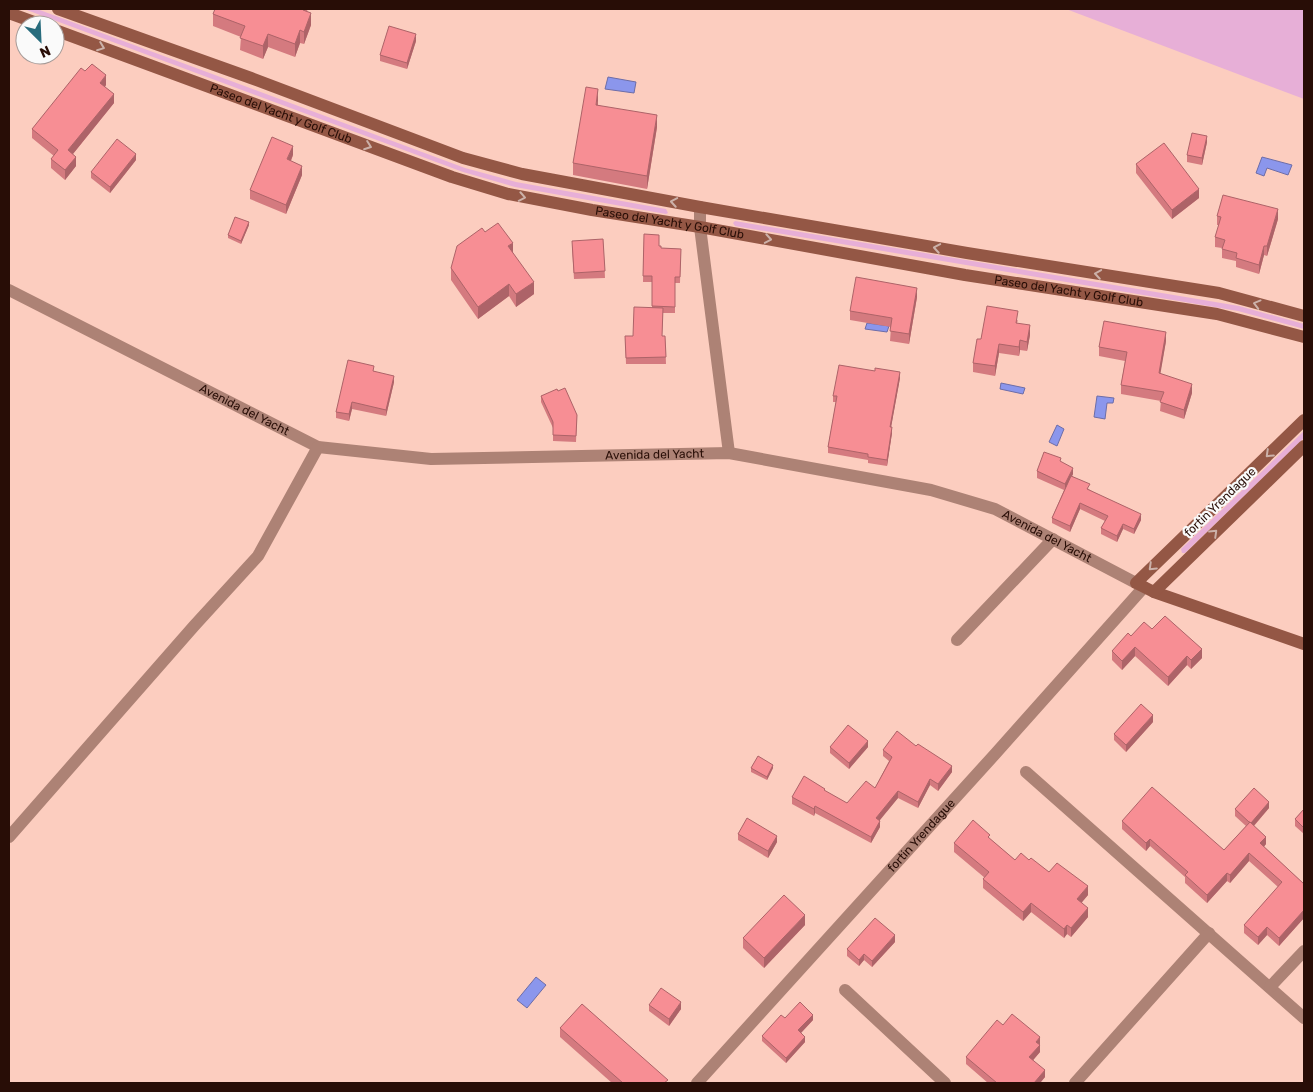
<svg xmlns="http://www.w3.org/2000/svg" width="1313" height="1092" font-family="Rubik,sans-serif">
<rect width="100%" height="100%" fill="#fccdbf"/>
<g fill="#e7afd7">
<polygon points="24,9 37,9 465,168 516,182 666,209 668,213 666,214 515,187 463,172"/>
<polygon points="1066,9 1304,9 1304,99"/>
<polygon points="735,221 1239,306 1304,324 1304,329 1238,311 735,226 733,223"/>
<polygon points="1304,431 1304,438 1185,553 1182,553 1181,549"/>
</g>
<g fill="#8b96ec" stroke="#6d6da7">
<polygon points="608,77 636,82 634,93 605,89"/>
<polygon points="1262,157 1292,165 1288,175 1267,168 1264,176 1256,173"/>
<polygon points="867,323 889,326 887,332 865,329"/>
<polygon points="1001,383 1025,388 1023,394 1000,389"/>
<polygon points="1097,396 1114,398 1113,403 1107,403 1105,419 1094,417"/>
<polygon points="1057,425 1064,429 1057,446 1049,442"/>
<polygon points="536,977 546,985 527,1008 517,1000"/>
</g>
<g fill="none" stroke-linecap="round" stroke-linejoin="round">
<g stroke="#ad8275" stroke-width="12">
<polyline points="700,207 700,227 729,453"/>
<path id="s1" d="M 9,290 L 318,447 L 431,459 L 729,453 L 931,490 L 995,509 L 1136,583"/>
<polyline points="957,640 1053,539"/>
<polyline points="1026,772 1304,1018"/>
<polyline points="9,837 194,626 258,556 318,447"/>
<polyline points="1270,987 1304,951"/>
<polyline points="845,990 945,1083"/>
<path id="s2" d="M 697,1083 L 996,753 L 1144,587"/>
<polyline points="1075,1083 1209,933"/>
</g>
<g stroke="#945745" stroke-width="12">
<polyline points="58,9 251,78 463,158 522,174 700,207 967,253 1219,293 1304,316"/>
<polyline points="9,13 42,25"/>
<path id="s3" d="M 55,30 L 452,177 L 508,194 L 592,210 L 700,227 L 965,275 L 1217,314 L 1304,337"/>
<polyline points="1304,420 1136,583 1154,592 1304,644"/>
<polyline points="1154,592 1304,446"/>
</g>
</g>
<g fill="#d47a7f">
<polygon points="212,9 308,9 307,11 311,25 304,44 300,43 295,57 268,47 263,59 240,50 241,37 213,26 213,14 215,10"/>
<polygon points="416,41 407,69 380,61 380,55"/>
<polygon points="85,71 106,85 105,87 114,103 73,154 76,166 65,180 51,168 51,159 54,156 32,138 32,129"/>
<polygon points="598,101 598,105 657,127 647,189 573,175 573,163"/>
<polygon points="1207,142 1202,165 1187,162 1187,155"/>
<polygon points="293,155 291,161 302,175 286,214 250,199 250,190"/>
<polygon points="136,160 110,193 91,178 91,172"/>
<polygon points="1136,164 1199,198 1172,219 1136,173"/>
<polygon points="1217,216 1278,219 1267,256 1264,255 1259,274 1236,267 1236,261 1222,258 1222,248 1215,247 1215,237 1219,225 1217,225"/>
<polygon points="249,225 241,244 228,238 228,235"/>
<polygon points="485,232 513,254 534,294 516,307 509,296 478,319 451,280 451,268"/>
<polygon points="644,234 661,248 681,249 680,283 675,283 675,313 663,313 662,336 665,336 666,364 626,364 625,336 633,336 652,308 652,282 643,282"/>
<polygon points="603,239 605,278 574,279 572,247"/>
<polygon points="917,297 909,344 890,341 891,327 850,320 850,311"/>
<polygon points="1018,320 1017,323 1030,335 1027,351 1020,350 1019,356 999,353 995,376 973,372 973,363 981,339"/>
<polygon points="1166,341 1160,373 1192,393 1184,419 1160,411 1161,401 1121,394 1121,385 1125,361 1099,356 1099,347"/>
<polygon points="374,371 394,382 386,416 352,409 349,421 336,418 336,412"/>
<polygon points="900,378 891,427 892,433 887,466 868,463 868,460 828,453 828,447 836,402 833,402 833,396"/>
<polygon points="558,391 577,415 576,442 553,441 553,428 541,402 541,396"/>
<polygon points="1061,462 1073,474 1072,476 1090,490 1141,520 1134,534 1123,529 1117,542 1101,534 1101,528 1105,521 1080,509 1070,532 1052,523 1052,518 1064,490 1037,478 1037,471"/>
<polygon points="1152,629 1202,658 1191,669 1187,665 1168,686 1135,656 1122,670 1112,660 1112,651 1131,636"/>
<polygon points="1153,722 1126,752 1114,740 1114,734"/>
<polygon points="830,747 868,747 849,769 830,753"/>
<polygon points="883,750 952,772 938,791 930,785 918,808 898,798 879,820 880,827 871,843 815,813 814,816 792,804 792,797 847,803 875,788 889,761 883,756"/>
<polygon points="751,768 773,768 767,780 751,772"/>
<polygon points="1269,808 1254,826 1266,844 1264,847 1304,884 1304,918 1279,946 1267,935 1258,945 1244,933 1244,925 1278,887 1249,861 1230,883 1227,881 1207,903 1185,883 1185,877 1150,846 1146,851 1122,829 1122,821 1224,850 1246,826 1235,816 1235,809"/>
<polygon points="1304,809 1304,834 1295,826 1295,819"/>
<polygon points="738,834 777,842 768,858 738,840"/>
<polygon points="990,839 1015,860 1029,860 1088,895 1082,902 1088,917 1071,937 1067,934 1064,938 1031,912 1023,921 983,888 983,879 985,878 954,852 954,843"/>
<polygon points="805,925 764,968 743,948 743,938"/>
<polygon points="895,942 872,967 864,960 859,966 847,956 847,949"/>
<polygon points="649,1005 681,1009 669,1026 649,1011"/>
<polygon points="785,1018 813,1020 801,1033 805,1042 786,1063 762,1041 762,1036"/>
<polygon points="1003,1025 1040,1044 1040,1052 1033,1060 1045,1077 1040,1083 988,1083 966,1064 966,1057"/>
<polygon points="560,1028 668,1083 612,1083 560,1037"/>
</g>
<g fill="#ad6368">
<polygon points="311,13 311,25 304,44 304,32"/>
<polygon points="300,30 300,43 295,57 295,44"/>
<polygon points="268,34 268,47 263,59 263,46"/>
<polygon points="416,34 416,41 407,69 407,63"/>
<polygon points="106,75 106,85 100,92 100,83"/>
<polygon points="598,89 598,101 596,117 596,105"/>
<polygon points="114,94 114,103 68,160 68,150"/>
<polygon points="657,115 657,127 647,189 647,176"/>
<polygon points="1207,136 1207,142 1202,165 1202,158"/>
<polygon points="293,146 293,155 287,169 287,159"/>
<polygon points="136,154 136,160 110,193 110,187"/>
<polygon points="76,157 76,166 65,180 65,170"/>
<polygon points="302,166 302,175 286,214 286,205"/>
<polygon points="1199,189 1199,198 1172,219 1172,210"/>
<polygon points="1278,209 1278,219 1267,256 1267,246"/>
<polygon points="249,222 249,225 241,244 241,241"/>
<polygon points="513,243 513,255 508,246"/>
<polygon points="1264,246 1264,255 1259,274 1259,265"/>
<polygon points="534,282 534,294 516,307 516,294"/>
<polygon points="509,284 509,296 478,319 478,307"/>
<polygon points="917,288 917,297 909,344 909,334"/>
<polygon points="1030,325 1030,335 1027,351 1027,342"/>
<polygon points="1166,332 1166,341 1159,382 1159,373"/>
<polygon points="1020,340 1020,350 1019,356 1019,347"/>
<polygon points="999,344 999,353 995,376 995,366"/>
<polygon points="900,372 900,378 890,433 890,427"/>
<polygon points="394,376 394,382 386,416 386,410"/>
<polygon points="1192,384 1192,393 1184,419 1184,410"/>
<polygon points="352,402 352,409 349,421 349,414"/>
<polygon points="892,427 892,433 887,466 887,460"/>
<polygon points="1073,468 1073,474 1065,490 1065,484"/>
<polygon points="1080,503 1080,509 1070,532 1070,526"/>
<polygon points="1141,514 1141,520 1134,534 1134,529"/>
<polygon points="1123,524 1123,529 1117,542 1117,536"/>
<polygon points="1135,647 1135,656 1122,670 1122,661"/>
<polygon points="1202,649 1202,658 1191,669 1191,660"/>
<polygon points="1187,656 1187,665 1168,686 1168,677"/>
<polygon points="1153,715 1153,722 1126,752 1126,745"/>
<polygon points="868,741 868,747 849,769 849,763"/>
<polygon points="773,765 773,768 767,780 767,777"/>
<polygon points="952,766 952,772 938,791 938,784"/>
<polygon points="930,779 930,785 918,808 918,802"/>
<polygon points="898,791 898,798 876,825 876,818"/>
<polygon points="1269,802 1269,808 1250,830 1250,823"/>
<polygon points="815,806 815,813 814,816 814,809"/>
<polygon points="880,821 880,827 871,843 871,837"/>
<polygon points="777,836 777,842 768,858 768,851"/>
<polygon points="1266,837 1266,844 1260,851 1260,843"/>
<polygon points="1150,839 1150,846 1146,851 1146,843"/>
<polygon points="1249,853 1249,861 1230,883 1230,875"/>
<polygon points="1227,873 1227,881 1207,903 1207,895"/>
<polygon points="1088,886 1088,895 1077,908 1077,899"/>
<polygon points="1031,903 1031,912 1023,921 1023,912"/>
<polygon points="1088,908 1088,917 1071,937 1071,928"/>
<polygon points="1304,910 1304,918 1279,946 1279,938"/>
<polygon points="805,915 805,925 764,968 764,958"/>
<polygon points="1067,925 1067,934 1064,938 1064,929"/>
<polygon points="1267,927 1267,935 1258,945 1258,937"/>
<polygon points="895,935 895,942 872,967 872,961"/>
<polygon points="864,954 864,960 859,966 859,960"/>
<polygon points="681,1002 681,1009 669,1026 669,1019"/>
<polygon points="813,1015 813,1020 798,1036 798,1030"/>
<polygon points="805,1037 805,1042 786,1063 786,1058"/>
<polygon points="1040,1037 1040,1044 1036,1049 1036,1042"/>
<polygon points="1040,1045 1040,1052 1029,1065 1029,1057"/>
<polygon points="1045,1070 1045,1077 1040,1083 1034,1083"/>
</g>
<g fill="#f78e94" stroke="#ad6368">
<polygon points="215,9 303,9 303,10 311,13 304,32 300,30 295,44 268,34 263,46 240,38 245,26 213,14"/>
<polygon points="389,26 416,34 407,63 380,55"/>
<polygon points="92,64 106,75 100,83 114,94 68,150 76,157 65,170 51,159 58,150 32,129 81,68 85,71"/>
<polygon points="586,87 598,89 596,105 657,115 647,176 573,163"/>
<polygon points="1192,133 1207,136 1202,158 1187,155"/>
<polygon points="272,137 293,146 287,159 302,166 286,205 250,190"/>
<polygon points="117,139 136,154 110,187 91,172"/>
<polygon points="1164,143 1199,189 1172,210 1136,164"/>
<polygon points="1223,195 1278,209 1267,246 1264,246 1259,265 1236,258 1237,253 1222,249 1225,240 1215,237 1221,217 1217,216"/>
<polygon points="235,217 249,222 241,241 228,235"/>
<polygon points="498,223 513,243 508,246 534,282 516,294 509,284 478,307 451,268 457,246 482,228 485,232"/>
<polygon points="644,234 659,235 659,246 661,246 661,248 681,249 680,277 675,277 675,307 652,306 652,276 643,276"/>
<polygon points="603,239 605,271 574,273 572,241"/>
<polygon points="856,277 917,288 909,334 890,331 892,318 850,311"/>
<polygon points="987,306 1018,311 1016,323 1030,325 1027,342 1020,340 1019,347 999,344 995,366 973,363 977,339 981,339"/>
<polygon points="634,307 663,308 662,336 665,336 666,357 626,358 625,336 633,336"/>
<polygon points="1104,321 1166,332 1159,373 1192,384 1184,410 1160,402 1164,392 1121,385 1127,352 1099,347"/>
<polygon points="348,360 374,366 373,371 394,376 386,410 352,402 349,414 336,412"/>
<polygon points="839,365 875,371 875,368 900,372 890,427 892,427 887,460 868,457 868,454 828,447 837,396 833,396"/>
<polygon points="565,388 577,415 576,436 553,435 553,422 541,396 557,389 558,391"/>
<polygon points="1044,452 1061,458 1060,461 1073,468 1065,484 1037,471"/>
<polygon points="1071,476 1090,484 1087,489 1141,514 1134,529 1123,524 1117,536 1101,528 1108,516 1080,503 1070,526 1052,518"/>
<polygon points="1165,616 1202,649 1191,660 1187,656 1168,677 1135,647 1122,661 1112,651 1128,633 1131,636 1144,622 1152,629"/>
<polygon points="1141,704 1153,715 1126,745 1114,734"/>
<polygon points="848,725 868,741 849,763 830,747"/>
<polygon points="897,731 916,746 918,744 952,766 938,784 930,779 918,802 898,791 876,818 880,821 871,837 815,806 814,809 792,797 804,776 825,789 824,790 847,803 866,781 875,788 892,757 883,750"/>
<polygon points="758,756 773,765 767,777 751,768"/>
<polygon points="1152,787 1224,850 1250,822 1266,837 1260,843 1304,884 1304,910 1279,938 1267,927 1258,937 1244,925 1282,882 1249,853 1230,875 1227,873 1207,895 1185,875 1188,872 1150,839 1146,843 1122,821"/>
<polygon points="1254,788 1269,802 1251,823 1250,822 1249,822 1235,809"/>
<polygon points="1304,809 1304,828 1295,819"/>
<polygon points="747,818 777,836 768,851 738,834"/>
<polygon points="973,820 990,835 988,837 1015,860 1021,853 1029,860 1031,858 1049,872 1057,863 1088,886 1077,899 1088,908 1071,928 1067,925 1064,929 1031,903 1023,912 983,879 989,872 954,843"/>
<polygon points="784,895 805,915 764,958 743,938"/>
<polygon points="875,918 895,935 872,961 864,954 859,960 847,949"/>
<polygon points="661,988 681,1002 669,1019 649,1005"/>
<polygon points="800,1002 813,1015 798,1030 805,1037 786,1058 762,1036 781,1015 785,1018"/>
<polygon points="582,1004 668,1080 664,1083 623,1083 560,1028"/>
<polygon points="1012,1014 1040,1037 1036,1042 1040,1045 1029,1057 1045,1070 1034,1083 997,1083 966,1057 997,1020 1003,1025"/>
</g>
<defs><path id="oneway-chevron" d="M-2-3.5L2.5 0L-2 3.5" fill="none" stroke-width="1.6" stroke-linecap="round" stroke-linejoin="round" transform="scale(1.25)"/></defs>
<g stroke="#ccb1a9">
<use href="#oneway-chevron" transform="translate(101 47) rotate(21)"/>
<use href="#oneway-chevron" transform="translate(368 146) rotate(20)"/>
<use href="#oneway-chevron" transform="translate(522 197) rotate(11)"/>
<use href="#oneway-chevron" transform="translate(674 202) rotate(-170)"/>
<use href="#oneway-chevron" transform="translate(768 239) rotate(10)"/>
<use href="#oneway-chevron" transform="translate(937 248) rotate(-170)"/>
<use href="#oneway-chevron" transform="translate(1098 274) rotate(-171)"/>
<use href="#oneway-chevron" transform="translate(1257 304) rotate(-165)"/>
<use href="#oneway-chevron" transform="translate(1269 454) rotate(136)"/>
<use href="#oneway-chevron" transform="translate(1214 533) rotate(-44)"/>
<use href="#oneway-chevron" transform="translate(1152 567) rotate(136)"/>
</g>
<g text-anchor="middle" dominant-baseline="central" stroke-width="4.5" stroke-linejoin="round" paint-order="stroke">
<g font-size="12" fill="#280d06" stroke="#fafafa">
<text stroke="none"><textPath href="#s3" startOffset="241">Paseo del Yacht y Golf Club</textPath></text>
<text stroke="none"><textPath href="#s3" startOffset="646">Paseo del Yacht y Golf Club</textPath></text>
<text stroke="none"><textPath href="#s3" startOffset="1051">Paseo del Yacht y Golf Club</textPath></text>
<text stroke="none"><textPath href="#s1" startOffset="264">Avenida del Yacht</textPath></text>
<text stroke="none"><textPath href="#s1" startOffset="684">Avenida del Yacht</textPath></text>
<text transform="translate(1220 502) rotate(-44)">fortin Yrendague</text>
<text stroke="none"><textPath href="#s1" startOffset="1089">Avenida del Yacht</textPath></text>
<text stroke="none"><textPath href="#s2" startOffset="334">fortin Yrendague</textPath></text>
</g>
</g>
<rect width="1313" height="1092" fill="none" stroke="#280d06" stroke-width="20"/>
<g transform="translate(40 40) rotate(156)"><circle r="24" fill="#fafafa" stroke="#a69b98"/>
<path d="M0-4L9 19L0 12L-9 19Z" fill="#286c7d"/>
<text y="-8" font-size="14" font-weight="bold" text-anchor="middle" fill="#280d06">N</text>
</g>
</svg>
